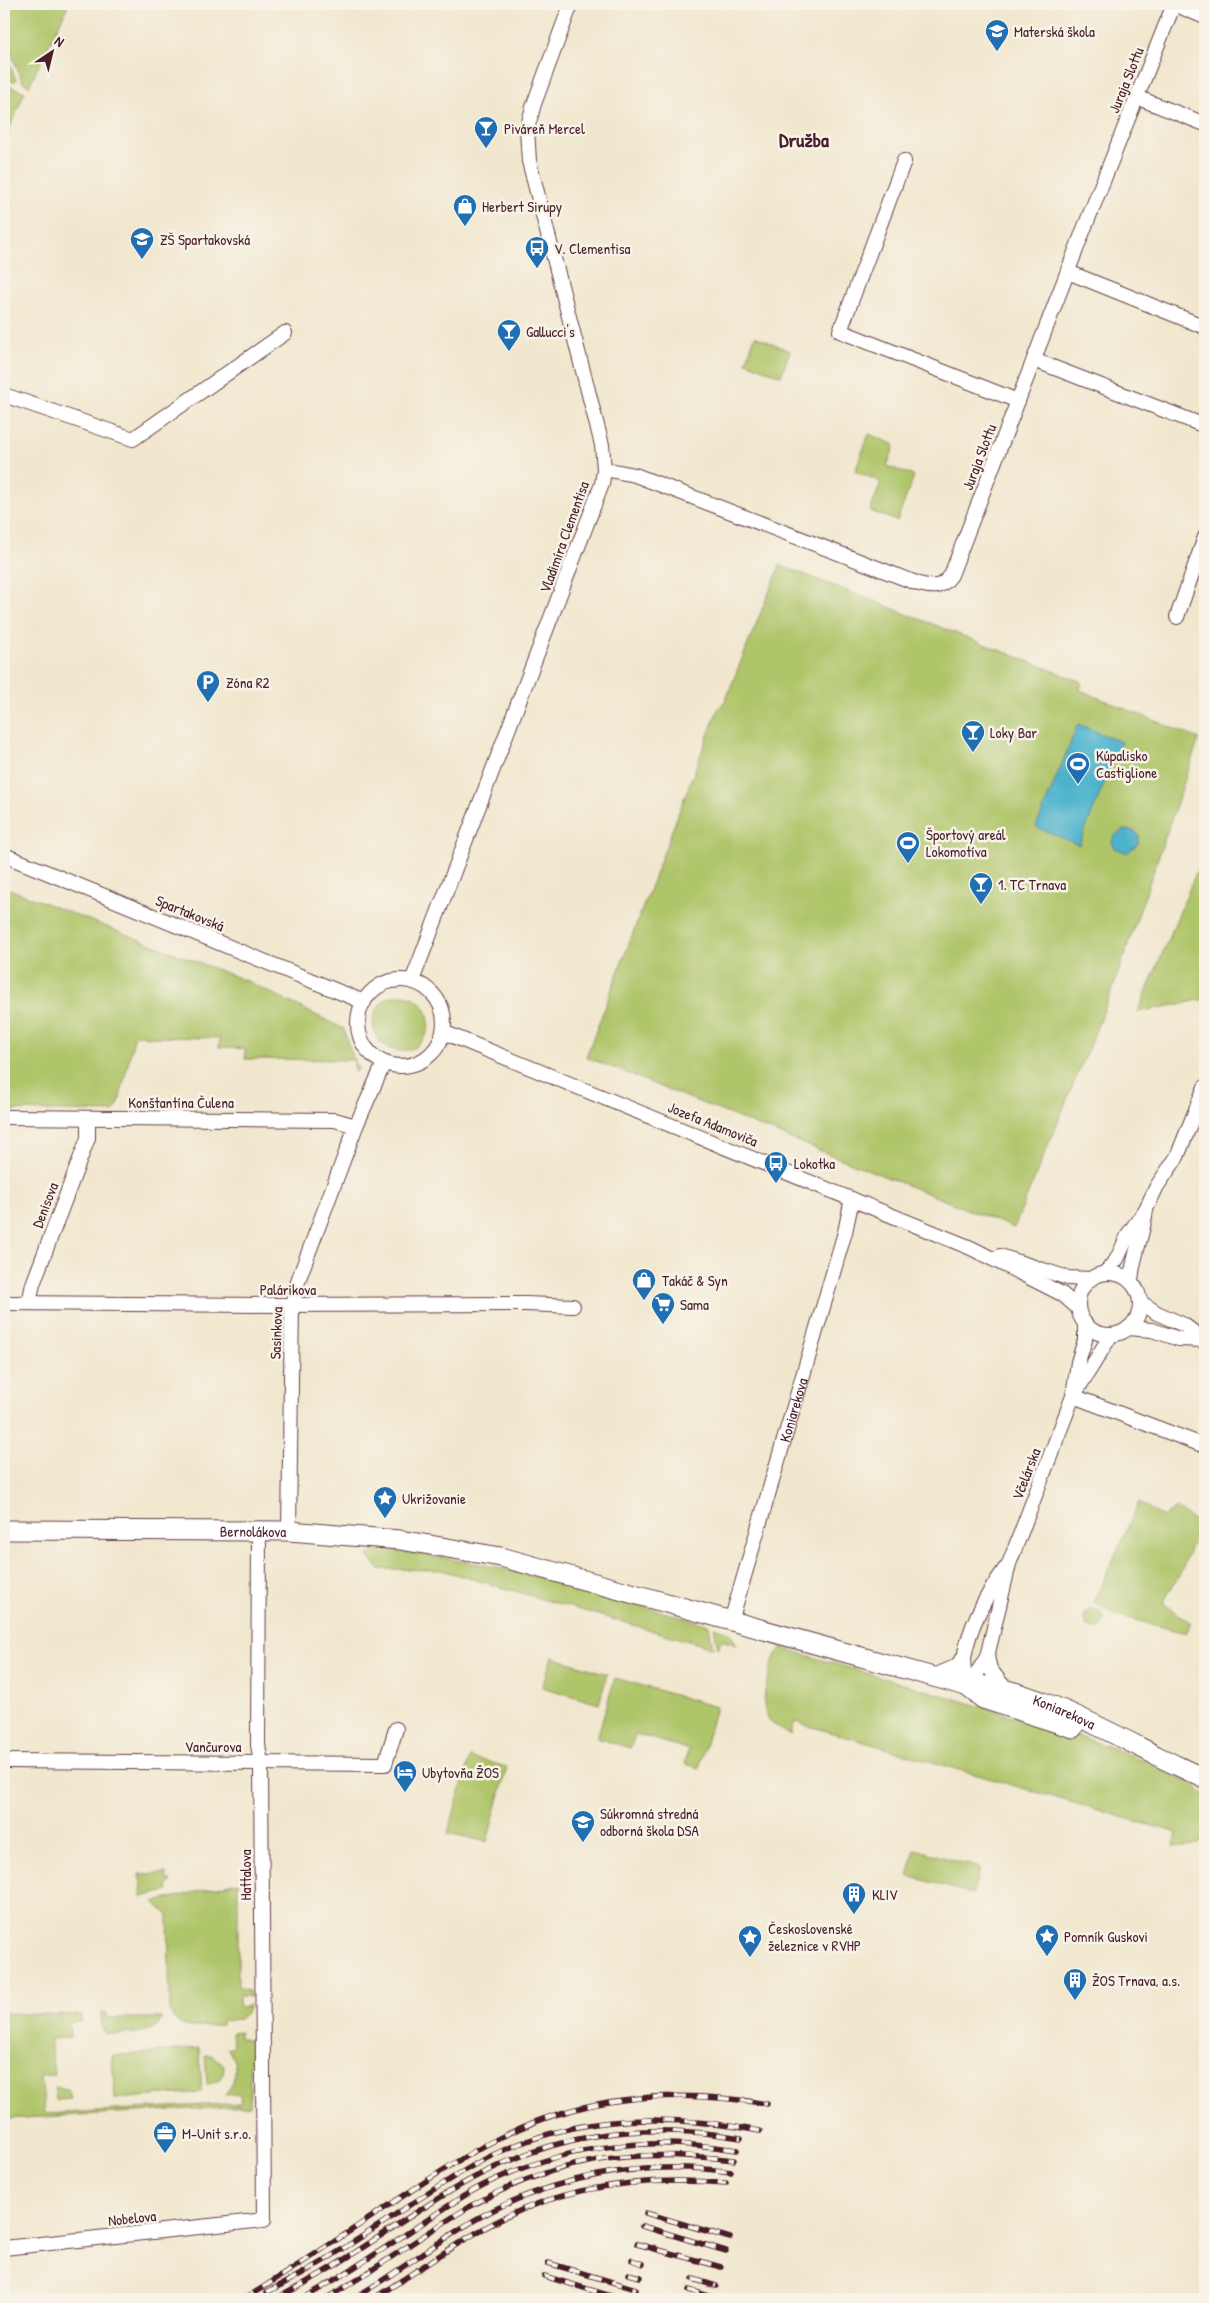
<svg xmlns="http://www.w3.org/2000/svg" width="1209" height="2303" font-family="'Patrick Hand',sans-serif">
<rect width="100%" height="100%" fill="#f7f3e8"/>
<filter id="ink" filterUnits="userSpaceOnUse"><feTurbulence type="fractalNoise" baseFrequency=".02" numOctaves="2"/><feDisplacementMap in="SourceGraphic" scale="10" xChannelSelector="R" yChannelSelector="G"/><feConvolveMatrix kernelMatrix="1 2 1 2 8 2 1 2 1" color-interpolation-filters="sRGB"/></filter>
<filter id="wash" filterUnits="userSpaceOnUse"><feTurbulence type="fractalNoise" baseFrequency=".0096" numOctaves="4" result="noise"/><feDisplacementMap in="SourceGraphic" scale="20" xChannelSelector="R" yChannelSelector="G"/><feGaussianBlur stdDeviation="1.12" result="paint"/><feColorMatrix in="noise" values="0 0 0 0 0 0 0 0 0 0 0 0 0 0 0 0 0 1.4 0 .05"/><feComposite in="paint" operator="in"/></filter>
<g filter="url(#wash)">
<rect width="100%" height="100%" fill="#f1e7ce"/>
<g fill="#afc569" stroke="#7c724a">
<polygon points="4,4 69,4 29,86 22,81 4,35"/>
<polygon points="4,50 16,80 14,82 4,78"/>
<polygon points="4,84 25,92 4,141"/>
<polygon points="755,336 790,351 781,376 746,362"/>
<polygon points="869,434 895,445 887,466 914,476 897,521 870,511 881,482 855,471"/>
<polygon points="780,565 1082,682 1080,690 1199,739 1113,988 1014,1228 586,1057 718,709 725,701"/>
<polygon points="1205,851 1205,999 1138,1012"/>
<path d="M 9,889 L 249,982 L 344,1029 C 346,1044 355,1055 358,1070 L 354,1072 L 354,1060 L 245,1059 L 245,1049 L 219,1047 L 220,1038 L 149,1037 L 135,1034 L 119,1102 L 114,1112 L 4,1110 L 4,902 Z"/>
<circle cx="401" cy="1023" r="28"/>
<polygon points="1139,1502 1163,1517 1176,1508 1199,1524 1182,1570 1163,1603 1192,1624 1186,1633 1115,1615 1094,1602"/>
<polygon points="383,1548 496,1567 565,1584 709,1625 713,1648 441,1570 379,1569 368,1556 378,1549"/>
<circle cx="1094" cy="1619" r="10"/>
<polygon points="714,1627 730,1633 737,1645 721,1640 718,1649"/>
<path d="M 782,1648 L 1071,1733 L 1138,1758 L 1190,1782 L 1205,1794 L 1205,1836 C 1197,1846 1186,1849 1174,1846 L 1177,1833 L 795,1722 L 791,1734 C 759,1722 761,1704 769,1675 C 772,1666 773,1654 782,1648 Z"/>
<polygon points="552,1657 607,1674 599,1704 542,1687"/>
<polygon points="615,1678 716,1707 699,1768 685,1764 688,1749 636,1734 630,1748 597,1738"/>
<polygon points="470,1757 507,1767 487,1842 448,1833"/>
<polygon points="915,1849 980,1868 973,1894 908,1876"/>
<polygon points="166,1873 166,1878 171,1882 167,1886 168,1891 142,1897 140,1874"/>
<path d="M 238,1882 L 238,1986 L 249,1991 L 249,1998 L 248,1996 L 239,1996 L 239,2007 L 248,2007 L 248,2004 L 249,2010 L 239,2019 L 222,2021 L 222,2025 C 203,2026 176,2034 170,2010 L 168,1915 L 154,1902 Z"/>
<path d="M 4,2013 L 81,2015 L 80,2022 L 69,2023 L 70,2038 L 50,2039 L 54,2075 L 41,2076 L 45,2114 L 241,2103 L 241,2094 L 225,2095 C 237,2080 239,2064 227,2048 L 233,2046 L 232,2033 L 240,2032 L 240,2038 L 250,2041 L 250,2106 L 4,2119 Z"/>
<path d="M 101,2013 L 107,2013 L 107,2018 L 162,2018 C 155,2036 122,2034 105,2034 L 102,2028 Z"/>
<polygon points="199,2048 202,2092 115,2099 112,2056"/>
<path d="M 205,2055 L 213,2055 L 224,2065 C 224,2077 219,2083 207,2084 Z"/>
<polygon points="54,2087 68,2089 71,2099 56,2100"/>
</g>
<g fill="#4eb3cd" stroke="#4c697c">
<polygon points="1078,724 1121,742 1079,845 1036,827"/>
<polygon points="1123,830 1135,831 1139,837 1138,844 1127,853 1115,848 1112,842 1114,836"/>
</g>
</g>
<g filter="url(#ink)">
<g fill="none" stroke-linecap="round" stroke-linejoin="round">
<g stroke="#633d43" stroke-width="16">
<g id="street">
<polyline points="1174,4 1205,17"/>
<polyline points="1136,97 1205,124"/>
<polyline points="904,161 840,331 1018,401"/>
<polyline points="1068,272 1205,327"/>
<polyline points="1034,360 1205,426"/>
<polyline points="4,395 133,439 285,333"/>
<path d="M 604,469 L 635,475 L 919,584 C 934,588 942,588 951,575 L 1084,229 L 1174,4"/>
<polyline points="1177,617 1205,537"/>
<polyline points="4,855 364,1002"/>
<circle cx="401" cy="1023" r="43"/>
<polyline points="412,981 602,484 604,469 602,445 529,161 527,129 534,104 571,4"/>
<polyline points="443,1032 971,1248 1062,1294 1078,1308"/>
<polyline points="4,1117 335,1120 356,1126"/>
<polyline points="1000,1256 1068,1278 1090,1279"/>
<circle cx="1109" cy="1304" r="31"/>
<polyline points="1105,1273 1117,1259 1129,1233 1146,1209 1157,1186 1177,1157 1205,1087"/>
<path d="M 1131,1282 C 1132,1257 1144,1234 1146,1209"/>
<polyline points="1140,1302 1157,1313 1184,1325 1204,1340"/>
<polyline points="4,1303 274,1305 526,1304 573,1306"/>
<polyline points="29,1303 33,1284 88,1138 88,1118"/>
<polyline points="1128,1328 1152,1330 1179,1339 1204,1340"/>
<polyline points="1074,1395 1111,1335"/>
<polyline points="1073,1396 1205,1446"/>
<polyline points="289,1531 292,1305 299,1278 356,1126 384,1063"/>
<path id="s1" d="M 731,1621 L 845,1232 L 852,1199"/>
<polyline points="987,1657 990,1669 1007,1691"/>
<polyline points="934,1676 955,1667 963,1659"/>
<polyline points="966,1686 976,1675 987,1657 1009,1564 1073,1396 1078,1362 1085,1340 1085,1323"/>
<path d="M 966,1686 C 965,1677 962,1667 964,1658 C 969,1627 987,1594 1005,1569"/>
<polyline points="4,1761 385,1764 396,1729"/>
<polyline points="4,2248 264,2220 261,1763 258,1745 259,1531"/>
</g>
</g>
<g stroke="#633d43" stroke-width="21">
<g id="secondary">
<path id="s2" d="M 4,1530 L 289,1531 L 400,1540 L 501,1557 L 966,1686 C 1012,1678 1114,1734 1157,1756 C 1173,1764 1189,1771 1205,1779"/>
<polyline points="966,1686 983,1699 1073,1728"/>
</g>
</g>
<use href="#street" stroke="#fff" stroke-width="14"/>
<use href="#secondary" stroke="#fff" stroke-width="19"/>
<g stroke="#4a1f2b" stroke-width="5.5">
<g id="rail">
<polyline points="646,2213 730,2238"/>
<polyline points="642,2226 726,2251"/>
<polyline points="637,2244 721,2267"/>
<polyline points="632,2260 643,2264"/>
<polyline points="548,2263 636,2289"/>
<polyline points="628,2274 640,2277"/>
<polyline points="544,2276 621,2299"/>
<polyline points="693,2279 716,2286"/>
<polyline points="689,2290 712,2297"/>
<path d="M 267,2292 C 337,2258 399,2209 467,2169 C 559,2115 657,2111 760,2131"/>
<path d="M 244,2299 C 295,2268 344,2235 394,2202 C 450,2165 506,2127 572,2110 C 636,2093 702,2093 767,2104"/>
<path d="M 275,2299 C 340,2267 397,2222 459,2186 C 550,2133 638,2121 741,2138"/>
<path d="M 302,2299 C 343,2276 382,2250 421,2224 C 445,2208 469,2191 496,2179 C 576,2143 651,2137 737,2150"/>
<path d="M 325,2299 C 374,2271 420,2236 469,2207 C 558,2157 634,2148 734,2160"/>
<path d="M 352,2299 C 396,2274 436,2242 480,2217 C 555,2176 646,2159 731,2172"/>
<path d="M 372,2299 C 416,2273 458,2240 504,2218 C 572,2184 652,2177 726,2183"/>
</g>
</g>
<use href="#rail" stroke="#f7f3e8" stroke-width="4" stroke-dasharray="11" stroke-linecap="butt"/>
</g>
</g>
<defs>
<g id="school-pin" transform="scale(1.25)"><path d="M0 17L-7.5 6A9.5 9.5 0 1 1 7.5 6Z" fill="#1f6fb2" stroke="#f7f3e8"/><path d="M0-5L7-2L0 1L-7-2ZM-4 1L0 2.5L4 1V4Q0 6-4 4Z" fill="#fff"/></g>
<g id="bar-pin" transform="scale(1.25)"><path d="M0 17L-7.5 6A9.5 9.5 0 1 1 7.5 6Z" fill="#1f6fb2" stroke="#f7f3e8"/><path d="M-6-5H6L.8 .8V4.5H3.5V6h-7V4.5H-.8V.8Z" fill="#fff"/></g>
<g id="shop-pin" transform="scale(1.25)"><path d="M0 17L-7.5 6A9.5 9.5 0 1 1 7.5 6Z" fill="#1f6fb2" stroke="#f7f3e8"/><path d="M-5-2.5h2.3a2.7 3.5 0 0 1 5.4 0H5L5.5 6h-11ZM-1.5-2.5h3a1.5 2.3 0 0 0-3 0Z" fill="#fff"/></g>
<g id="bus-pin" transform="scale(1.25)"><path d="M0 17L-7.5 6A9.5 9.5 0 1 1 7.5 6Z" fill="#1f6fb2" stroke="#f7f3e8"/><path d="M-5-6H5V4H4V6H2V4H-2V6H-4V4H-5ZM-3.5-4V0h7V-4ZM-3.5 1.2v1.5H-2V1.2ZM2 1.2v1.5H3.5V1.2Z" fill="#fff"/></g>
<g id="parking-pin" transform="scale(1.25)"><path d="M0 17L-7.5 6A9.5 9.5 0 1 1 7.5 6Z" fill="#1f6fb2" stroke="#f7f3e8"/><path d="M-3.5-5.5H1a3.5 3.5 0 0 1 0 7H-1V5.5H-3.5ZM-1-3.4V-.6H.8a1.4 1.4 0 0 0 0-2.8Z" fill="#fff"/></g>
<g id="stadium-pin" transform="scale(1.25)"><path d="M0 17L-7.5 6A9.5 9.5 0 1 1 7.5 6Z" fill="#1f6fb2" stroke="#f7f3e8"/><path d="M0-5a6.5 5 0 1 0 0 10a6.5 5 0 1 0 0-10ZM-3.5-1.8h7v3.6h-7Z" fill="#fff"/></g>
<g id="supermarket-pin" transform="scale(1.25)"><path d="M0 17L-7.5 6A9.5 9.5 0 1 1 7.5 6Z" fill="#1f6fb2" stroke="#f7f3e8"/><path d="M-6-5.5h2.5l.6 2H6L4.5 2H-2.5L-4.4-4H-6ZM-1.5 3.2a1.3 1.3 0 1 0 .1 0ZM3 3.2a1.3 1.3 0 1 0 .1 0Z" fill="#fff"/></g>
<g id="sight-pin" transform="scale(1.25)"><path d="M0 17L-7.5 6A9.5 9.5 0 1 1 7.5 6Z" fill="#1f6fb2" stroke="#f7f3e8"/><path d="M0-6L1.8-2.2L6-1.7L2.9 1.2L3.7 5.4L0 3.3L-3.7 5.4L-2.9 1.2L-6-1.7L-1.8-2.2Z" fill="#fff"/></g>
<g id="hotel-pin" transform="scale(1.25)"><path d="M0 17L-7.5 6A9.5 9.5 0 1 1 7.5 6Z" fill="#1f6fb2" stroke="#f7f3e8"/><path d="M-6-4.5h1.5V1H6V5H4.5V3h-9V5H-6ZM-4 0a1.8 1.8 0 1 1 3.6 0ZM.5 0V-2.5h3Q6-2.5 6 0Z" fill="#fff"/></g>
<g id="building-pin" transform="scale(1.25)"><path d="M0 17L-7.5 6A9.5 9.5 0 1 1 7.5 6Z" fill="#1f6fb2" stroke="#f7f3e8"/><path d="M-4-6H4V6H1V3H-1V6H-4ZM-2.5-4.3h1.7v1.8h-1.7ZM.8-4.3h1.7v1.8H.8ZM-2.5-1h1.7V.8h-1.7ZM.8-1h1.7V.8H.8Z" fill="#fff"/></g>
<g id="office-pin" transform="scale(1.25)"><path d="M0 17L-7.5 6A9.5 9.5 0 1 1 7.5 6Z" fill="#1f6fb2" stroke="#f7f3e8"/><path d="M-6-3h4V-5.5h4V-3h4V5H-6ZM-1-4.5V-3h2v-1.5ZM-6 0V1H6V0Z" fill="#fff"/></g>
</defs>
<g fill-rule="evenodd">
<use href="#school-pin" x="997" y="31"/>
<use href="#bar-pin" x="486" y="128"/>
<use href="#shop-pin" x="465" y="206"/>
<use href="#school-pin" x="142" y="239"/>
<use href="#bus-pin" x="537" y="248"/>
<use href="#bar-pin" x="509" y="331"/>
<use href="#parking-pin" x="208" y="682"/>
<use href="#bar-pin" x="973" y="732"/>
<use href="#stadium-pin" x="1078" y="764"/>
<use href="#stadium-pin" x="908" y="843"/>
<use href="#bar-pin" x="981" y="884"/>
<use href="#bus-pin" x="776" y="1163"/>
<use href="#shop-pin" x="644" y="1280"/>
<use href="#supermarket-pin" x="663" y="1304"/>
<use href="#sight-pin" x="385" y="1498"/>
<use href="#hotel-pin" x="405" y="1772"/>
<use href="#school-pin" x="583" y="1822"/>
<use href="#building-pin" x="854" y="1894"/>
<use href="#sight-pin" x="1047" y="1936"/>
<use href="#sight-pin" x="750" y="1937"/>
<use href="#building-pin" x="1075" y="1980"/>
<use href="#office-pin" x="165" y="2133"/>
</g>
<g text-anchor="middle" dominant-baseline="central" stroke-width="5" stroke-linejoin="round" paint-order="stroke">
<g font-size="15" fill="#4a1f2b" stroke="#f7f3e8" text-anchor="start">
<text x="1014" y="31">Materská škola</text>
<text x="504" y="128">Piváreň Mercel</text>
<text x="482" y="206">Herbert Sirupy</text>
<text x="160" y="239">ZŠ Spartakovská</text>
<text x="554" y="248">V. Clementisa</text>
<text x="526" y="331">Gallucci's</text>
<text x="226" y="682">Zóna R2</text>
<text x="990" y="732">Loky Bar</text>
<text x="1096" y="755">Kúpalisko<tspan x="1096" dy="17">Castiglione</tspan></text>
<text x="926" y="834">Športový areál<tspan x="926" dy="17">Lokomotíva</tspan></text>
<text x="998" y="884">1. TC Trnava</text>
<text x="794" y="1163">Lokotka</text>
<text x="662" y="1280">Takáč &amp; Syn</text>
<text x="680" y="1304">Sama</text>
<text x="402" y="1498">Ukrižovanie</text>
<text x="422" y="1772">Ubytovňa ŽOS</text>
<text x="600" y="1813">Súkromná stredná<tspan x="600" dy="17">odborná škola DSA</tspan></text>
<text x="872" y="1894">KLIV</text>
<text x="768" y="1928">Československé<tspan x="768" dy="17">železnice v RVHP</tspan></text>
<text x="1064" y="1936">Pomník Guskovi</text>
<text x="1092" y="1980">ŽOS Trnava, a.s.</text>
<text x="182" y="2133">M-Unit s.r.o.</text>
</g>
<g font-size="15" fill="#4a1f2b" stroke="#f7f3e8">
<text transform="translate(1126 80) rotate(-68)">Juraja Slottu</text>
<text transform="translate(979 457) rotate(-69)">Juraja Slottu</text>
<text transform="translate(564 537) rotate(-70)">Vladimíra Clementisa</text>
<text transform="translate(190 913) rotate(22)">Spartakovská</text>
<text x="181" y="1102">Konštantína Čulena</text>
<text transform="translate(713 1124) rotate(22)">Jozefa Adamoviča</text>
<text transform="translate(45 1205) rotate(-69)">Denisova</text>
<text x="288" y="1289">Palárikova</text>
<text transform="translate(276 1333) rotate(-88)">Sasinkova</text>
<text stroke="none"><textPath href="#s1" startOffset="220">Koniarekova</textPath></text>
<text transform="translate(1026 1474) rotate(-69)">Včelárska</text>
<text stroke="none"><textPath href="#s2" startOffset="249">Bernolákova</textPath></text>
<text stroke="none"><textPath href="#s2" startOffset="1084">Koniarekova</textPath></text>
<text x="213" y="1746">Vančurova</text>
<text transform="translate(245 1875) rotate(-90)">Hattalova</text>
<text transform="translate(132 2218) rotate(-6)">Nobelova</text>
</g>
<g font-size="20" font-weight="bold" fill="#4a1f2b" stroke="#f7f3e8">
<text x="804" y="139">Družba</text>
</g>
</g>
<rect width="1209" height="2303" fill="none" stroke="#f7f3e8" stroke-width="20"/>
<g transform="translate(52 52) rotate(35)" stroke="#f7f3e8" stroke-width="4" paint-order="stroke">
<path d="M0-4L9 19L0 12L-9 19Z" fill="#4a1f2b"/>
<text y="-8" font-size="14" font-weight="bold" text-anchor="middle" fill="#4a1f2b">N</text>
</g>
</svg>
